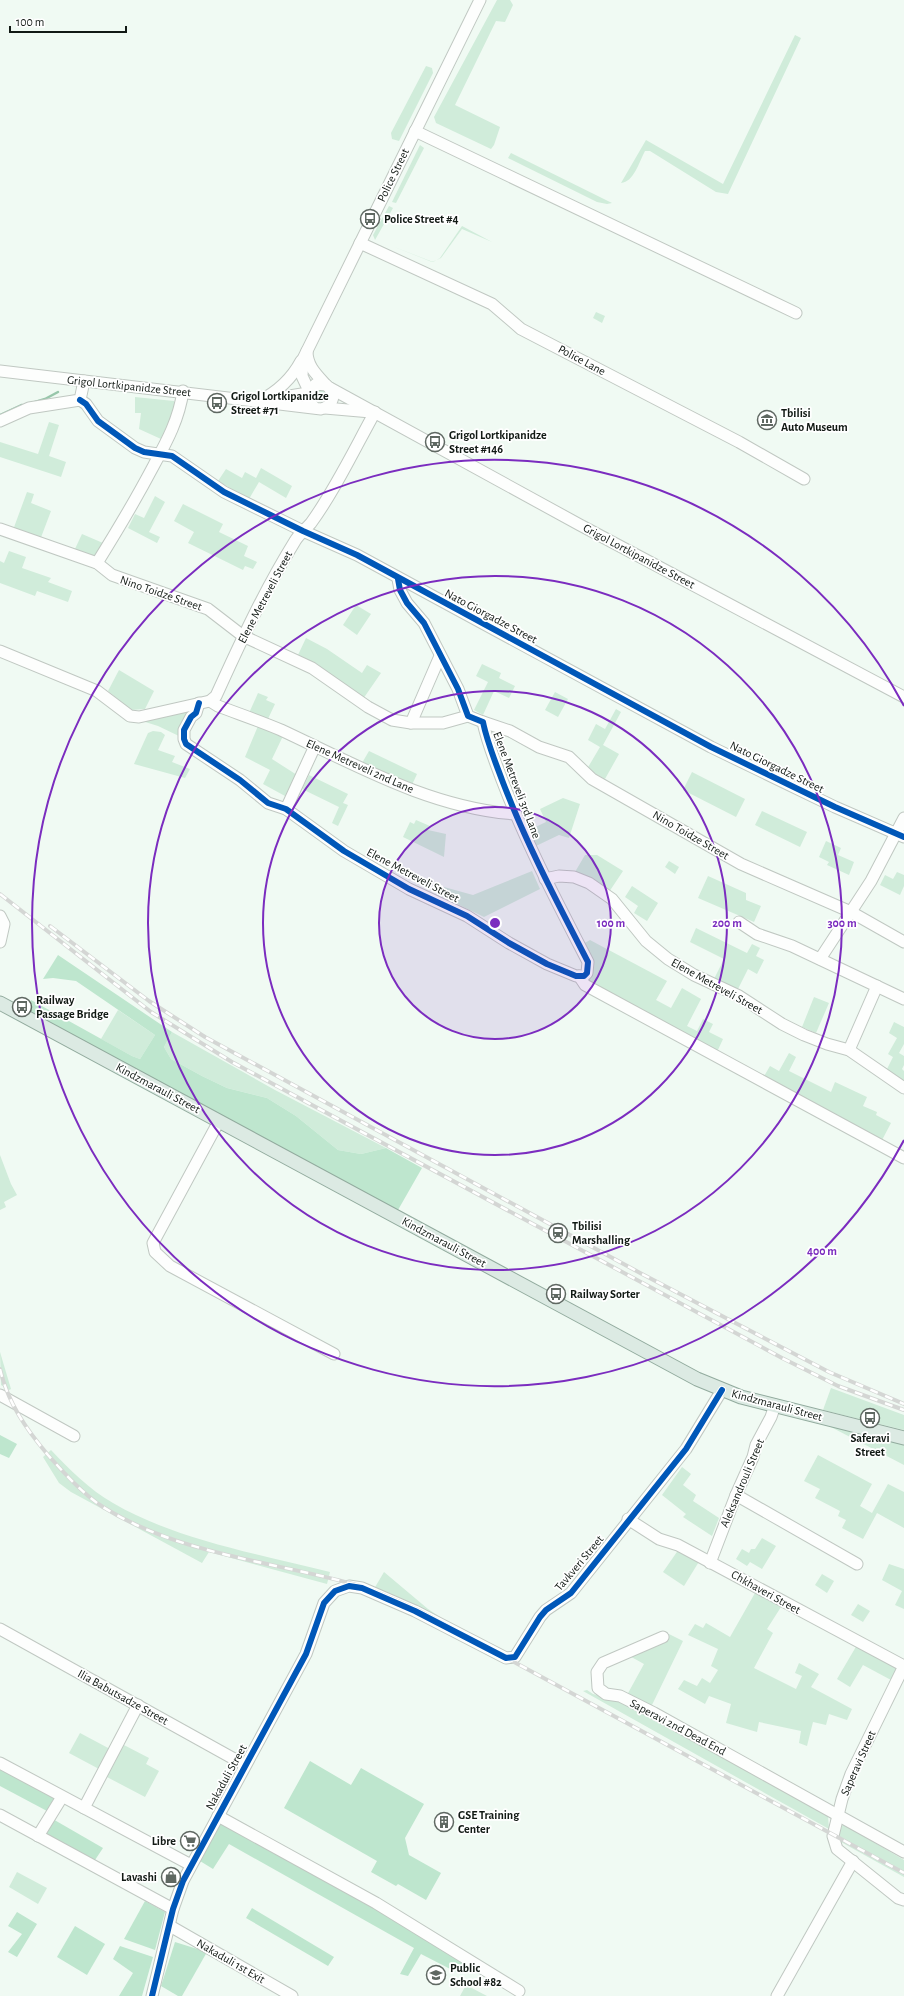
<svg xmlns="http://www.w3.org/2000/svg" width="904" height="1996" font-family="'Alegreya Sans',sans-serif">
<rect width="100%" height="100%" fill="#f0faf3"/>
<g fill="#d0ecda">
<polygon points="497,0 510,0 513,5 505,22 496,21 455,105 500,127 494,145 491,149 436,123 434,117"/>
<path d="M 795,35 L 801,38 L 728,194 L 716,192 L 650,151 L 645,151 C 639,162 634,182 621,183 L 646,140 L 723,184 Z"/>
<polygon points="426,66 432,68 433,73 399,141 392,139 391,133"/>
<polygon points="420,145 424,148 396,203 392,202"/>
<polygon points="511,153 612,203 607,204 597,202 508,158"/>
<polygon points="389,206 393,208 375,240 373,235"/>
<polygon points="462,226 492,242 462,229 441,258 432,262 392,246 433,262 440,258"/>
<polygon points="596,312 605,316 602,323 593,318"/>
<circle cx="321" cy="396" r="6"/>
<polygon points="135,397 174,401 174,411 161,439 139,429 141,413 135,413"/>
<polygon points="49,422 59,425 49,456 66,462 61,477 0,457 0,442 38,454"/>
<polygon points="261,468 292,486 286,498 259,482 249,499 218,481 226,469 242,478 245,472 256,478"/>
<polygon points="27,492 34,494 31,503 51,511 40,540 13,530"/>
<polygon points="155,496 165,502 149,532 160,537 157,543 128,528 135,514 144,518"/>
<polygon points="183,504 223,524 219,532 248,546 244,556 257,562 253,569 245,566 243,570 188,543 194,532 174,521"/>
<polygon points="82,534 103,543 94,558 74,551"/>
<polygon points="9,551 26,557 22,568 51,578 48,582 72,591 68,602 37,591 35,596 0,583 0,561 4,563"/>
<polygon points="356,605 371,614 357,635 343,625"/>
<polygon points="306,638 327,649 362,673 367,665 381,673 363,699 321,668 298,655"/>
<polygon points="482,664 501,673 499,678 515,686 509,698 494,691 483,715 474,710 488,682 476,676"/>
<polygon points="119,670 154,691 145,709 131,710 108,691"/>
<polygon points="555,692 568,699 558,717 545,710"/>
<polygon points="258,693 268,697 266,700 275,704 267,721 249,713"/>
<polygon points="193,707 181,737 158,726 142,721"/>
<polygon points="616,709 621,712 603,745 619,754 605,779 587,769 600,747 588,740 596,724 605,729"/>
<polygon points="258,726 283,736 272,759 297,775 285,796 263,784 270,770 245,757"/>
<polygon points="153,731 161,732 165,735 158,750 175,756 172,762 190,769 185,778 134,764 148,733"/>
<polygon points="369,751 417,774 411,787 362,763"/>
<polygon points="692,772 745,799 736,817 683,790"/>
<polygon points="309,775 348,794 343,803 348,805 338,826 332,823 339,807 302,789"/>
<polygon points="563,798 580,804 569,838 559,835 536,846 529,830 546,822 540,809"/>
<polygon points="762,811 807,832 800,847 755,825"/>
<polygon points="416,820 430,826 428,830 446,834 444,857 403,837 410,822 414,824"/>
<polygon points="826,841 841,848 838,855 854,862 849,875 827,865 829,862 819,857"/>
<polygon points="585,855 597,855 623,871 609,892 585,875 575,872"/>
<polygon points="669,861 679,867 675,874 665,867"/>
<polygon points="532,871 540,889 484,917 443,897 444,887 473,895"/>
<polygon points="897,872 904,875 904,886 900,895 880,885 885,875 893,879"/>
<polygon points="708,876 746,893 746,900 761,906 754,922 698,898"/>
<polygon points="632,886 658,903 647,921 634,913 638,906 625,897"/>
<polygon points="696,928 747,953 752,944 760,948 756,956 764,960 757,974 748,969 737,991 714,979 724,959 690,942"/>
<path d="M 590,940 L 667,981 L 656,1000 L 671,1008 L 682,988 L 701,999 L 687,1026 L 697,1031 L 703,1019 L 713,1024 L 709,1032 L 723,1039 L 717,1052 L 585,979 C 601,972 588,954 583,944 Z"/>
<polygon points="814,997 829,1003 816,1033 802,1027"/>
<polygon points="118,1010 155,1035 140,1059 132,1056 101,1039"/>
<polygon points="894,1022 904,1027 904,1044 899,1053 904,1056 904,1065 902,1069 904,1071 904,1084 885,1073 893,1057 888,1054 897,1038 889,1033"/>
<polygon points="172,1032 275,1090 386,1148 361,1154 338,1150 296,1116 267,1098 227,1088 202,1076 171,1059 164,1047"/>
<polygon points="789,1053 796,1057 789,1071 831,1092 835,1082 867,1097 863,1106 877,1112 876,1115 891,1123 881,1142 763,1078 770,1066 779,1071"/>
<polygon points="0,1155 11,1184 17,1195 4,1202 6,1207 0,1210"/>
<polygon points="0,1352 11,1389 9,1390 1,1385"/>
<polygon points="831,1388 904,1415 904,1430 823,1410"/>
<polygon points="827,1425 904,1444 904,1465"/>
<path d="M 51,1450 C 69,1469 90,1490 113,1503 C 176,1540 259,1554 330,1572 L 327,1584 L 209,1552 L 202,1563 L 71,1492 L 59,1483 L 43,1457 Z"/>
<polygon points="818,1455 872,1484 860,1506 872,1513 888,1484 904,1492 904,1528 877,1513 863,1539 842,1528 846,1520 838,1516 840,1511 815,1498 820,1489 804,1481"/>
<polygon points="682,1467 691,1474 683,1485 696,1495 693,1501 719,1518 712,1536 683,1517 686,1514 662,1495"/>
<polygon points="762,1538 776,1546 762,1569 750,1562 747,1566 736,1559 742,1549 749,1553 751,1549 755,1549"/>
<polygon points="679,1549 700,1560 684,1586 663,1572"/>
<polygon points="889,1564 904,1569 904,1609 895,1605 902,1591 882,1580"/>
<polygon points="384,1572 428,1609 452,1625 374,1589"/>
<polygon points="822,1574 834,1581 827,1593 815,1585"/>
<polygon points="755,1593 781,1607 767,1629 773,1633 754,1668 796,1689 802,1676 795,1673 799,1663 819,1674 811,1687 852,1709 847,1720 829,1714 826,1725 813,1722 807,1746 799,1743 801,1731 759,1722 757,1732 726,1723 731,1704 709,1696 705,1704 678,1689 684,1680 697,1686 702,1678 710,1683 718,1670 711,1666 718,1649 688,1635 695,1624 703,1628 706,1623 730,1637"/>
<polygon points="858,1604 870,1611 863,1622 851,1615"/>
<polygon points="669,1634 683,1641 651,1707 627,1695 644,1664 626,1654 667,1637"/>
<polygon points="857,1645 898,1668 891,1680 863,1665 850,1687 837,1679"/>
<polygon points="587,1690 593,1694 612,1699 641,1712 828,1816 829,1829 583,1691"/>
<polygon points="80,1733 110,1749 99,1769 69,1753"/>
<polygon points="122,1744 149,1758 146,1764 159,1771 145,1797 105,1776"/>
<polygon points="843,1824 904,1860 904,1877 841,1842 838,1835"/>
<polygon points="17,1872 47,1888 38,1904 9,1887"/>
<polygon points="466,1985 487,1996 460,1996"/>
</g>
<g fill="#bee6ce">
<polygon points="58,955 172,1032 164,1047 171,1059 202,1076 227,1088 267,1098 296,1116 338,1150 361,1154 386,1148 422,1168 398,1210 25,1010 31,1000 132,1056 140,1059 155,1035 76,981 53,978 43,979"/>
<polygon points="0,1435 17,1444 9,1458 0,1454"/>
<polygon points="310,1761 351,1785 361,1768 424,1804 405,1838 409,1855 441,1873 426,1900 398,1884 396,1886 371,1872 377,1861 284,1808"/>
<polygon points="0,1766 54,1798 47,1811 0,1786"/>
<polygon points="51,1818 103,1848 93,1863 42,1834"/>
<polygon points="220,1821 377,1908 464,1961 458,1973 421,1954 408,1976 400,1974 414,1948 229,1844 213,1869 200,1861"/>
<polygon points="145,1901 165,1912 155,1950 124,1939"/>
<polygon points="252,1908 334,1957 328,1966 246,1918"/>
<polygon points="17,1912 37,1924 17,1957 8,1952 22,1934 8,1926"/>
<polygon points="75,1926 105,1944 87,1975 57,1957"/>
<polygon points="175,1942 207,1952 182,1996 178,1996 161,1986"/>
<polygon points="120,1946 153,1957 142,1996 119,1996 133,1973 113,1959"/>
</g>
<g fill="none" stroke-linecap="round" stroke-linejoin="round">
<g stroke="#97c6aa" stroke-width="2.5">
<polyline points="35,402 45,399 58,392"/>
<polyline points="0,415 22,405"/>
</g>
<g stroke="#c0c8c2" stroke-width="13">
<g id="minor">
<polyline points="415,131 796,313"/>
<polyline points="360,243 492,304 521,329 739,442 804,479"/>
<path d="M 307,351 C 307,366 316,374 326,385"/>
<path d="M 0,371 L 321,409 C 334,406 337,393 326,385 L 316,384 L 309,391 L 309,402 L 315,408"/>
<polyline points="330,388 580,525 904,697"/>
<polyline points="309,391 302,376 303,359 480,0"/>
<polyline points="271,399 308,393"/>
<polyline points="80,400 86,404 98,421 135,448 144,452 172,456 224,492 303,531 357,555 711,747 835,807 904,837"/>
<path d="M 259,401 C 277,392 291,380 301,361"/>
<polyline points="325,408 371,412"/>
<polyline points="0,421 29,408 80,400 84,381"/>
<polyline points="0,529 97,563 112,575 208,609 243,636 312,668 368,707 392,720 411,723 443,723 468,716"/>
<path d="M 97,563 C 117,531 136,499 154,465 C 167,441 179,419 183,391"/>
<path d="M 0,651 L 97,691 L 130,716 L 139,717 L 210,701 L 216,696 C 240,643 264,591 295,541 C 299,534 306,529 311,523 C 335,490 355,448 375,412"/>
<path d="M 210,701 L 218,706 C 239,714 260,721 281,730 C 356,765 431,808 515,814"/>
<path d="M 199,703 L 196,713 L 191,717 L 184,730 L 184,739 L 186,744 L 240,780 L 268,803 L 286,809 L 344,851 L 409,889 L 467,916 L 509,943 L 547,964 L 576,976 L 584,976 L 587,973 L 588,962 C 557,902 526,843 502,780 C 495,761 487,742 483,722 L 468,716 L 458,689 L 424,623 L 407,603 L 400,590 L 398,579"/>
<polyline points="483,722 510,731 539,747 569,757 592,779 741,864 851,912 904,942"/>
<polyline points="411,723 440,656"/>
<polyline points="286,809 315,746"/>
<polyline points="545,879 559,876 574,877 589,883 612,899 646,941 668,959 694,975 739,996 782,1024 804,1035 827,1044 849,1050 904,1088"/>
<polyline points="0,916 4,924 0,942"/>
<polyline points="739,922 757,934 792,946 904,999"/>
<polyline points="820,959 871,881 904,818"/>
<polyline points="579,976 585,985 904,1158"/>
<polyline points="849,1050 877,986"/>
<polyline points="219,1121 153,1243 155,1252 170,1266 334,1354"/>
<polyline points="0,1395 74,1436"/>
<polyline points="736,1495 857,1564"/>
<polyline points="628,1519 659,1539 678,1545 904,1666"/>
<polyline points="710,1563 736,1495 753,1457 756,1445 771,1417 775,1405"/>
<polyline points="0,1629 245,1765"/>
<polyline points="663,1637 603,1663 597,1672 598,1688 606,1694 620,1696 654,1713 904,1852"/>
<polyline points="904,1666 851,1774 842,1799 833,1836 837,1849 898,1898 904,1900"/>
<polyline points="0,1763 191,1865"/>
<polyline points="84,1808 138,1705"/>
<polyline points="0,1815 173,1909"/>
<polyline points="218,1816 376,1903 519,1991"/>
<polyline points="38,1836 62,1797"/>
<polyline points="170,1926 292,1996"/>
<polyline points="152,1996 173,1909 183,1881 306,1654 324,1603 335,1591 349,1586 362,1588 415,1611 506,1658 515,1657 540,1617 546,1610 571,1593 686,1449 722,1390"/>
<polyline points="777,1996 853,1861"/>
</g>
</g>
<g stroke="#92ab9e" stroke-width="15">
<polyline id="major" points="0,1003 697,1379 741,1397 904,1438"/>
</g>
<use href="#minor" stroke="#fdfefd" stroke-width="11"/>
<use href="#major" stroke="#dceae3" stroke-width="13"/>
<g stroke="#d4d6d4" stroke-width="4">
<g id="rail">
<polyline points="0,894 151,1012 232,1062 782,1358 838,1386 904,1410"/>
<polyline points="50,926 149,1001 205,1037 642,1274 829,1372 904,1404"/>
<path d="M 0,1369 C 8,1403 26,1429 48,1455 C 64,1473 83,1494 103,1507 C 178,1554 270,1561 353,1584 C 375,1590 397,1601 418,1610 L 904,1873"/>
</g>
</g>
<use href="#rail" stroke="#fff" stroke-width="2.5" stroke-dasharray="8" stroke-linecap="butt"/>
<g stroke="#fff" stroke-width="8">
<g id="cycleway">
<polyline points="80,400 86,404 98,421 135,448 144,452 172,456 224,492 303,531 357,555 711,747 835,807 904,837"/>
<path d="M 199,703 L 196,713 L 191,717 L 184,730 L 184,739 L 186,744 L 240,780 L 268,803 L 286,809 L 344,851 L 409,889 L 467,916 L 509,943 L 547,964 L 576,976 L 584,976 L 587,973 L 588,962 C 557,902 526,843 502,780 C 495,761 487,742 483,722 L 468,716 L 458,689 L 424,623 L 407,603 L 400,590 L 398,579"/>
<polyline points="152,1996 173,1909 183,1881 306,1654 324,1603 335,1591 349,1586 362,1588 415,1611 506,1658 515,1657 540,1617 546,1610 571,1593 686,1449 722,1390"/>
</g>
</g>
<use href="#cycleway" stroke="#0057b8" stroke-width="6"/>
</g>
<circle cx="495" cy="923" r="116" fill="#7b2cbf" fill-opacity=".12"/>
<g fill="none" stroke="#7b2cbf" stroke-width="2">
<circle cx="495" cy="923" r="116"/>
<circle cx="495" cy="923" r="232"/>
<circle cx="495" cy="923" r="347"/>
<path d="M904 1140A463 463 0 1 1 904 706"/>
</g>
<defs>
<g id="bus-ring" transform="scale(1)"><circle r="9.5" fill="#fff" stroke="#5f6862" stroke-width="1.5"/><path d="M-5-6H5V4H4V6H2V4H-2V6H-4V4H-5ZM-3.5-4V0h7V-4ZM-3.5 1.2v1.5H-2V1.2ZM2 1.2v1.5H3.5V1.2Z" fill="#5f6862"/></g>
<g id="museum-ring" transform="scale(1)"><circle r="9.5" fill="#fff" stroke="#5f6862" stroke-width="1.5"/><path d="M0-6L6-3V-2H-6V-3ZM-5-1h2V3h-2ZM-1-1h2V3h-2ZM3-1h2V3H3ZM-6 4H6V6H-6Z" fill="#5f6862"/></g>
<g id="station-ring" transform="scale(1)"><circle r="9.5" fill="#fff" stroke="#5f6862" stroke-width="1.5"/><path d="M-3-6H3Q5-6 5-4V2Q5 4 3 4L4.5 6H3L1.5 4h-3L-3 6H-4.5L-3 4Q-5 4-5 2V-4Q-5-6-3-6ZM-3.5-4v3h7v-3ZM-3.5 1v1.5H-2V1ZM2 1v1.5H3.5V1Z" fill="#5f6862"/></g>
<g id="building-ring" transform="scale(1)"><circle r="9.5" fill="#fff" stroke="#5f6862" stroke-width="1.5"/><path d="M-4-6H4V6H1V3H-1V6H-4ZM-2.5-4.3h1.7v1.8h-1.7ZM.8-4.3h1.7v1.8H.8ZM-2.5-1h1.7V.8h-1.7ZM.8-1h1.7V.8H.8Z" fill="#5f6862"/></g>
<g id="supermarket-ring" transform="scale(1)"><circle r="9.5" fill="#fff" stroke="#5f6862" stroke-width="1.5"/><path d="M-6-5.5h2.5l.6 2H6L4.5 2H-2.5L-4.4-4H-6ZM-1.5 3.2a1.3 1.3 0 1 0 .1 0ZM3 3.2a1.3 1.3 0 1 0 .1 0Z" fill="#5f6862"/></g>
<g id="shop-ring" transform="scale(1)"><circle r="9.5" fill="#fff" stroke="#5f6862" stroke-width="1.5"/><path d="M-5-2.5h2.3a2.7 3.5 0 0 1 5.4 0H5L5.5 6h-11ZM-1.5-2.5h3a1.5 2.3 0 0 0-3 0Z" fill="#5f6862"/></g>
<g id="school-ring" transform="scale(1)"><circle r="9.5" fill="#fff" stroke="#5f6862" stroke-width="1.5"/><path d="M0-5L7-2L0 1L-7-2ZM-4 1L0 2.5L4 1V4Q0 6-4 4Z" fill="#5f6862"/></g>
</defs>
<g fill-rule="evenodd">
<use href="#bus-ring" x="370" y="219"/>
<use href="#bus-ring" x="217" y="403"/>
<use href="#museum-ring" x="767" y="420"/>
<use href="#bus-ring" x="435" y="442"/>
<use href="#bus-ring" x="22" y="1007"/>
<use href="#station-ring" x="558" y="1233"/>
<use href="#bus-ring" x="556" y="1294"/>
<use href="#bus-ring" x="870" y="1418"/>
<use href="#building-ring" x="444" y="1822"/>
<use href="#supermarket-ring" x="190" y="1841"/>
<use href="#shop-ring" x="171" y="1877"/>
<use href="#school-ring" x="436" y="1975"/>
</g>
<g text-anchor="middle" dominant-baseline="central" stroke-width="3.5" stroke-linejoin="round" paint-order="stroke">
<g font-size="12" fill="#111914" stroke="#fff">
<text transform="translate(393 175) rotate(-64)">Police Street</text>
<text transform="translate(582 360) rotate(28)">Police Lane</text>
<text transform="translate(129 386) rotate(6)">Grigol Lortkipanidze Street</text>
<text transform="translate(639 556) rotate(28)">Grigol Lortkipanidze Street</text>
<text transform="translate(161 593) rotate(19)">Nino Toidze Street</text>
<text transform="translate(265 597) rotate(-62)">Elene Metreveli Street</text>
<text transform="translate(491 616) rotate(28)">Nato Giorgadze Street</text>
<text transform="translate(360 766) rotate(24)">Elene Metreveli 2nd Lane</text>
<text transform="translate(777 767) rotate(26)">Nato Giorgadze Street</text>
<text transform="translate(517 785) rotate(69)">Elene Metreveli 3rd Lane</text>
<text transform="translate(691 835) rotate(30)">Nino Toidze Street</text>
<text transform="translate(413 875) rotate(28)">Elene Metreveli Street</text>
<text transform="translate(717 986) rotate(29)">Elene Metreveli Street</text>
<text transform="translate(158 1088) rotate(28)">Kindzmarauli Street</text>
<text transform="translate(444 1242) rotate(28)">Kindzmarauli Street</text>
<text transform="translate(777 1405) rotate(15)">Kindzmarauli Street</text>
<text transform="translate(742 1483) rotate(-67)">Aleksandrouli Street</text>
<text transform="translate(579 1563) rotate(-50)">Tavkveri Street</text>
<text transform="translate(766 1592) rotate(29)">Chkhaveri Street</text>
<text transform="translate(123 1697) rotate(29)">Ilia Babutsadze Street</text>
<text transform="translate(678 1727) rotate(28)">Saperavi 2nd Dead End</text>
<text transform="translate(858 1763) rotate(-66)">Saperavi Street</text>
<text transform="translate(226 1777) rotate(-61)">Nakaduli Street</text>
<text transform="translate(231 1961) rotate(30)">Nakaduli 1st Exit</text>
</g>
<g font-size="12" font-weight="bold" fill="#111914" stroke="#fff" text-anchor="start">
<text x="384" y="219">Police Street #4</text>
<text x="231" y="396">Grigol Lortkipanidze<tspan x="231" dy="14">Street #71</tspan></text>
<text x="781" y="413">Tbilisi<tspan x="781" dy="14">Auto Museum</tspan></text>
<text x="449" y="435">Grigol Lortkipanidze<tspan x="449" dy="14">Street #146</tspan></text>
<text x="36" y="1000">Railway<tspan x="36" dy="14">Passage Bridge</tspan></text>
<text x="572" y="1226">Tbilisi<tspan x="572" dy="14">Marshalling</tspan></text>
<text x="570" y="1294">Railway Sorter</text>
<text x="870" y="1438" text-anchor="middle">Saferavi<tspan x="870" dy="14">Street</tspan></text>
<text x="458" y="1815">GSE Training<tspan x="458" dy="14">Center</tspan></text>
<text x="176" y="1841" text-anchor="end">Libre</text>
<text x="157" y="1877" text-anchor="end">Lavashi</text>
<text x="450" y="1968">Public<tspan x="450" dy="14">School #82</tspan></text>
</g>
</g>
<circle cx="495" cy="923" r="6" fill="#7b2cbf" stroke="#fff" stroke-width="2"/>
<g font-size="12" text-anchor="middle" font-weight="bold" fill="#7b2cbf" stroke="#fff" stroke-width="3.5" stroke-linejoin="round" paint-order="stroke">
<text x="611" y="927">100 m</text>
<text x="727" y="927">200 m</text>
<text x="842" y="927">300 m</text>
<text x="822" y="1255">400 m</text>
</g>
<path d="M10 26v6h116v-6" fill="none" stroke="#111914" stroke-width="2"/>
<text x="16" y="26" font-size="12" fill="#111914" stroke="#ffffff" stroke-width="3" paint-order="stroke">100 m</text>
</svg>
